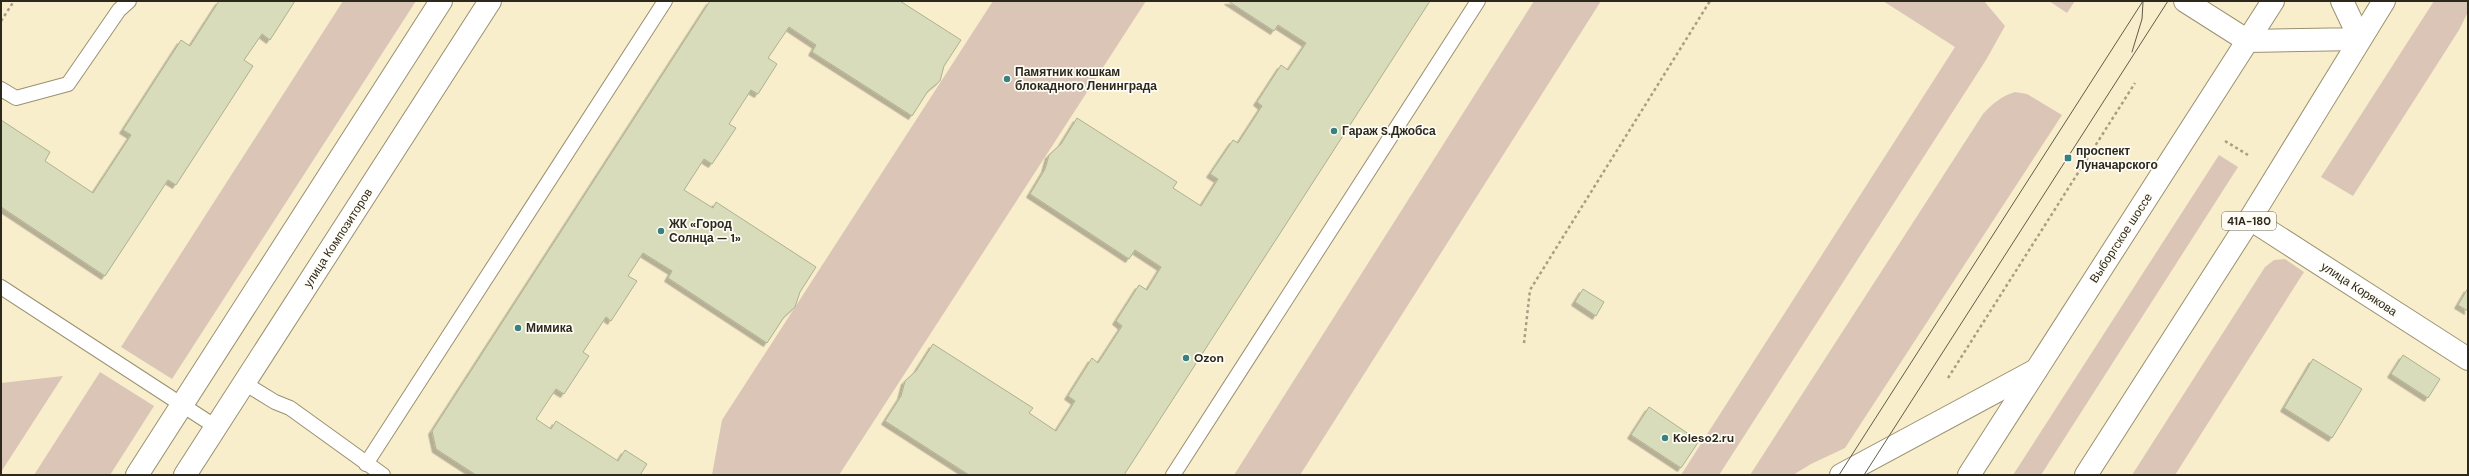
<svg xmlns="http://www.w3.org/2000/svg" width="2469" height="476" font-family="'DM Sans',sans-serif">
<defs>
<filter id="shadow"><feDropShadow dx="-3.5" dy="3.5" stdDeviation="0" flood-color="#0004"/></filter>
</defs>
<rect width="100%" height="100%" fill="#f8eecc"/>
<g fill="#dbc5b7">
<polygon points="343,1 416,1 172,379 121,347"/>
<polygon points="993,1 1146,1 839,475 712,475 722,420"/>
<polygon points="1534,1 1601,1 1300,475 1234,475"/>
<polygon points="1883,1 1984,1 2005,26 1986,60 1719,475 1681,475 1955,47"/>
<polygon points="2049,1 2075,1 2067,13"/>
<polygon points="2434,1 2468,1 2468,12 2459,30 2353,196 2321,177"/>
<path d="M 2015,92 L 2027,94 L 2062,115 L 1845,448 L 1811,464 L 1793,475 L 1750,475 L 1983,114 C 1993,103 2002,96 2015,92 Z"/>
<polygon points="2219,155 2238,167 2041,475 2013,475"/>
<polygon points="2285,259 2304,272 2175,475 2132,475 2265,267 2274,260"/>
<polygon points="100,372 154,406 110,475 34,475"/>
<polygon points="63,376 1,472 1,383"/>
</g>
<g fill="#d8dcba" stroke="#adb190" filter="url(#shadow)">
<polygon points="219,1 295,1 270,40 262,34 244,60 253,66 176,185 168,180 105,276 1,207 1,120 50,152 45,161 93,193 131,135 123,130 181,40 190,46"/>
<polygon points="710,1 900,1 961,40 944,66 940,81 928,91 912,116 812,52 816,45 789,27 768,58 777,64 758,94 751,90 729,124 736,128 712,164 704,159 684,190 713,208 716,202 816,267 800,292 795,307 784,317 767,343 668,278 672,271 643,253 628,276 637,281 611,321 606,317 583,352 589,356 564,394 556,389 536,419 551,429 556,421 618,461 625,450 647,464 640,475 476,475 436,449 432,431"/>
<polygon points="1228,1 1430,1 1124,475 969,475 885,421 901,396 905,381 916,371 933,344 1033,408 1029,413 1056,431 1075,401 1068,396 1092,358 1098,363 1122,326 1116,321 1139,285 1147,290 1161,267 1135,250 1129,259 1030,194 1045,169 1049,155 1061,144 1077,118 1177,182 1173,188 1201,206 1218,179 1210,174 1233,140 1238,143 1262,106 1257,102 1281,65 1288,70 1306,43 1278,25 1274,31"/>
<polygon points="2468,288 2468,311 2458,305"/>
<polygon points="1583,289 1604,302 1596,316 1575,302"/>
<polygon points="2403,355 2440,379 2428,398 2391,374"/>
<polygon points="2313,359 2362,389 2332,438 2284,408"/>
<polygon points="1649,407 1699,441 1681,468 1631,435"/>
</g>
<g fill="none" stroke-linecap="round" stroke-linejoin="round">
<g stroke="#9a9171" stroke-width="16">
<g id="lane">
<polyline points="1,89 16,98 68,84 119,10 129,1"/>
<polyline points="1,287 216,427"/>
<polyline points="244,383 275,402 290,408 383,475"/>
<polyline points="366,464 665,1"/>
<polyline points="1173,475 1478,1"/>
</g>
</g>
<g stroke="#9a9171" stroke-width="24">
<g id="street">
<polyline points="2250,219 2468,359"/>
<polyline points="1841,475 2036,370"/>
</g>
</g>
<g stroke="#9a9171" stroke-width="24">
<g id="secondary">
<polyline points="2185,1 2248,41 2360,39 2342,1"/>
<polyline points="137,475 441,1"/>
<polyline points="185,475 490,1"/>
</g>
</g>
<g stroke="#9a9171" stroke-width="24">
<g id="primary">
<polyline points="1969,475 2273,1"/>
<polyline points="2086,475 2250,219 2384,1"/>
</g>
</g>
<g stroke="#a79f85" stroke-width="2.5" stroke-dasharray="3 3" stroke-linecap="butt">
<polyline points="1,21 14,1"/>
<polyline points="2225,141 2248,155"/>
<polyline points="1524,343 1530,290 1710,1"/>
<polyline points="1948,378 2135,83"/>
</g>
<use href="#lane" stroke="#fff" stroke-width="14"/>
<use href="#street" stroke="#fff" stroke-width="22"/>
<use href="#secondary" stroke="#fff" stroke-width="22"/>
<use href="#primary" stroke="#fff" stroke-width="22"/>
<g stroke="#615c49" stroke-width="1">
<polyline points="2132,52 2142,19 2143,2"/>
<polyline points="1839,475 2143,1"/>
<polyline points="1864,475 2168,1"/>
</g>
</g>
<g fill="#38817e" stroke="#fefcf5" stroke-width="1.5">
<circle cx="1007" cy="79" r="4"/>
<circle cx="1334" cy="131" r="4"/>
<rect x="2064" y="154" width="8" height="8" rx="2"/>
<circle cx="661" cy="231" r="4"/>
<circle cx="518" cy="328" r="4"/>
<circle cx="1186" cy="358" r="4"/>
<circle cx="1665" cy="438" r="4"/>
</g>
<g text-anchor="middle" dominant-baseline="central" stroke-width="3.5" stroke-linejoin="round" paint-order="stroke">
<rect fill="#fefcf5" stroke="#6b685c" stroke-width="1" x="2222" y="212" width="54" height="18" rx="3"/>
<g font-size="11" font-weight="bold" fill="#2c281b">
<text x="2249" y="221">41А-180</text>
</g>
<g font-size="12" font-weight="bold" fill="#2c281b" stroke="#fefcf5" text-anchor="start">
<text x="1015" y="72">Памятник кошкам<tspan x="1015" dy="14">блокадного Ленинграда</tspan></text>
<text x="1342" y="131">Гараж S.Джобса</text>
<text x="2076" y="151">проспект<tspan x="2076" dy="14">Луначарского</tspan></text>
<text x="669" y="224">ЖК «Город<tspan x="669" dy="14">Солнца — 1»</tspan></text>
<text x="526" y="328">Мимика</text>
<text x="1194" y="358">Ozon</text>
<text x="1673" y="438">Koleso2.ru</text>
</g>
<g font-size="12" fill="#2c281b" stroke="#fefcf5">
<text transform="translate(338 238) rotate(-57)">улица Композиторов</text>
<text transform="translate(2121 238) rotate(-57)">Выборгское шоссе</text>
<text transform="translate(2359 289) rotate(33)">улица Корякова</text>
</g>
</g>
<rect width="2469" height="476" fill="none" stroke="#2c281b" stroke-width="4"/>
</svg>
